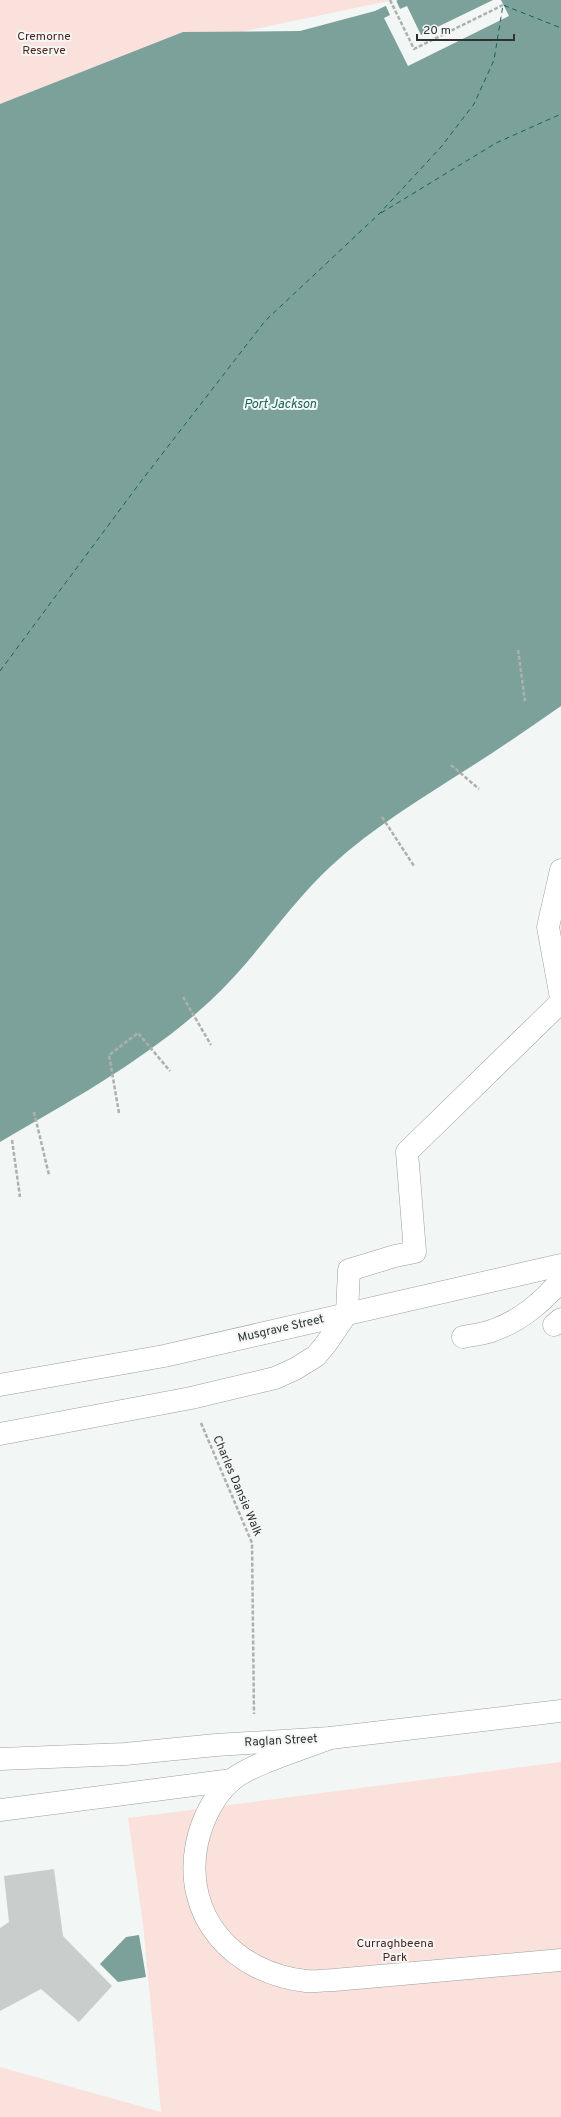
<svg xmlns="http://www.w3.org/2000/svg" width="561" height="2117" font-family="Overpass,sans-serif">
<rect width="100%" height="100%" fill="#f2f7f6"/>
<g fill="#fae1dc">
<polygon points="0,0 393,0 146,52 0,106"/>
<polygon points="561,1762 561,2117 0,2117 0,2067 161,2112 143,1924 128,1818"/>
</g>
<g fill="#7ca19b">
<path d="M 398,0 L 561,0 L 561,706 C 532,726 502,747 472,766 C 424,797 373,827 331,866 C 286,908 254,961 209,1002 C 147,1059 72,1100 0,1142 L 0,104 L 183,32 L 300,31 L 375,11 Z"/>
<polygon points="139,1935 146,1977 118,1982 100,1964 126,1937"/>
</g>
<polygon fill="#f2f7f6" points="393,0 396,0 400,9 407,6 421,35 493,0 501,0 509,16 408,66 384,18 390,15 385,4"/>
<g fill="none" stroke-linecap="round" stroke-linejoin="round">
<g stroke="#166159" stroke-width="1" stroke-dasharray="5 4" stroke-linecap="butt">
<polyline points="381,213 496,143 561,114"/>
<polyline points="0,671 142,480 265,321 379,214 441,147 474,104 494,60 503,5 561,28"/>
</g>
</g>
<polygon fill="#c9cdcc" points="54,1869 63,1936 112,1986 79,2022 41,1989 0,2011 0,1928 9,1922 4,1876"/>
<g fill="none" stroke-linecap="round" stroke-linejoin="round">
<g stroke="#9a9f9e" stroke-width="23">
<g id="minor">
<polyline points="561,870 548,927 561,998"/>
<polyline points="554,1325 561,1319"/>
<path d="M 463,1337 C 473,1335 484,1334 494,1330 C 520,1321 544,1301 561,1280"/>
<polyline points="0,1385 164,1356 561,1265"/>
<polyline points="0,1434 191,1398 275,1378 295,1369 316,1356 326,1344 347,1313 349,1270 395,1256 415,1252 407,1152 561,1002"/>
<path d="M 330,1738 C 305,1748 251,1764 232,1780 C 214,1795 202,1820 197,1843 C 182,1917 234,1973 306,1981 C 315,1982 325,1980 334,1980 L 561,1960"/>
<polyline points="0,1759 125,1754 216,1745 330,1738 561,1711"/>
<polyline points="0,1810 232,1780"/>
</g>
</g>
<g stroke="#acb0af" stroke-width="2.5" stroke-dasharray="4 2" stroke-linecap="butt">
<polyline points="390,0 414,49 503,5"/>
<polyline points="518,650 525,701"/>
<polyline points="451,765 479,789"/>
<polyline points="382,817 414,866"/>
<polyline points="183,997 211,1045"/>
<polyline points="34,1112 49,1175"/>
<polyline points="119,1113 109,1055 138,1033 170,1071"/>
<polyline points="12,1140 20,1197"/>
<polyline points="201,1423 252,1543 254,1714"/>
</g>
<use href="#minor" stroke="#fff" stroke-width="22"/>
</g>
<g text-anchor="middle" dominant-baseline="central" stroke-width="4" stroke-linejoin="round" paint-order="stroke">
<g font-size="12" fill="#51231a" stroke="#f2f7f6">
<text x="44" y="37">Cremorne<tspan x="44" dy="14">Reserve</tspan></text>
<text x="395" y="1944">Curraghbeena<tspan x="395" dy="14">Park</tspan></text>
</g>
<g font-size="12" fill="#303231" stroke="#f2f7f6">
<text transform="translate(281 1329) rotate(-13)">Musgrave Street</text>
<text transform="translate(237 1486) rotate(67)">Charles Dansie Walk</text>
<text transform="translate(281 1741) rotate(-3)">Raglan Street</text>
</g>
<g font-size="13" font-style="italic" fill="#166159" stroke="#f2f7f6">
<text x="280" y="405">Port Jackson</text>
</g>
</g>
<path d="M417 34v6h97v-6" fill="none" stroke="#303231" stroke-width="2"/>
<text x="423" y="34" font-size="12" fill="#303231" stroke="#f2f7f6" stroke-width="3" paint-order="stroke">20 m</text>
</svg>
